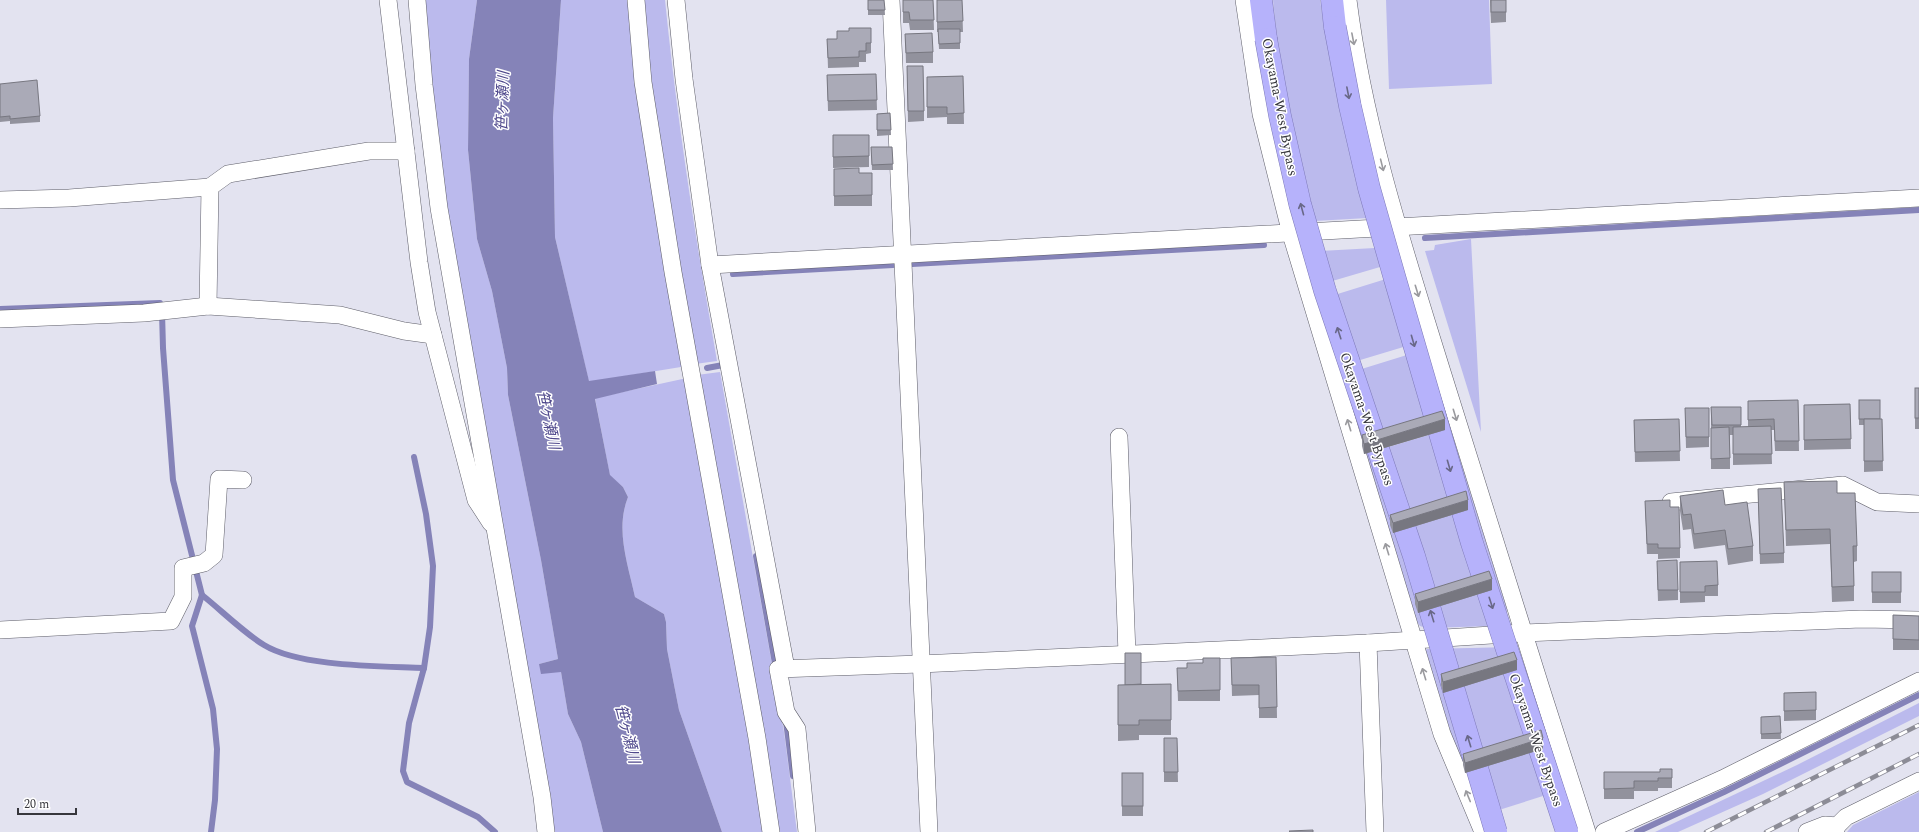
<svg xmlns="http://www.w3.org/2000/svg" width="1919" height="832" font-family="Spectral,'Noto Sans JP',serif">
<rect width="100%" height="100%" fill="#e3e3f0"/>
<g fill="#bbbaed" fill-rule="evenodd">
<polygon points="422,0 477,0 469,59 468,150 477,239 492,291 507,368 508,395 541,560 558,659 539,664 561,672 568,714 581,742 603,832 553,832 445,207"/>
<polygon points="561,0 632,0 687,366 589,382 555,237 553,118"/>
<path d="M 641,0 L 665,0 C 677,121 696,241 717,361 L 695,364 L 677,272 Z"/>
<polygon points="1273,0 1320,0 1325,32 1345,30 1385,217 1297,222 1257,44 1277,39"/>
<polygon points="1386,0 1489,0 1492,84 1389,89"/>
<polygon points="1471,239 1481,432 1425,251 1434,250 1435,245"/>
<polygon points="1393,247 1397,262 1312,287 1302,252"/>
<path d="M 1402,274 L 1507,609 L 1506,615 L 1493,626 L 1426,628 L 1420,626 L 1413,617 L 1315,301 ZM 1420,342 L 1423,350 L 1339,376 L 1337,367 ZM 1442,422 L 1445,430 L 1365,454 Z"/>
<polygon points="720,372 784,732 797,832 775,832 697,375"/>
<path d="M 687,378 L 766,832 L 722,832 L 679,710 L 667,649 L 666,622 L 664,614 L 635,597 C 628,564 615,530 628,497 L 623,487 L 610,476 L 595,398 Z"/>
<polygon points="1512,647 1517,648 1520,652 1565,789 1480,816 1451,740 1424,651 1427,649"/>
<polygon points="1919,703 1919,716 1763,794 1678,832 1655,832 1797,765"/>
<polygon points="1919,792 1919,832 1847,832 1853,825"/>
</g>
<path fill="#8583b8" d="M 477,0 L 561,0 L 553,118 L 555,237 L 589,381 L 655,371 L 657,384 L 595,399 L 610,475 L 623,487 L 628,497 C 615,530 628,564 635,597 L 664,614 L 666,622 L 667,649 L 679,710 L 722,832 L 603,832 L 581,742 L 568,714 L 561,672 L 541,674 L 539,664 L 558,659 L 541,560 L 508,395 L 507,368 L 492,291 L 477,239 L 468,150 L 469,59 Z"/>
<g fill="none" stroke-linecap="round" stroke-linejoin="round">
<g stroke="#8583b8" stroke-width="6">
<polyline points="1425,238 1919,210"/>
<polyline points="912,264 1264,245"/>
<polyline points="733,274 893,265"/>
<polyline points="0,309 160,303"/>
<polyline points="162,312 163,348 173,480 202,595 192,626 213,709 217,749 215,800 211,832"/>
<polyline points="707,368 723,365 723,361"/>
<polyline points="414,457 426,514 433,566 430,627 424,668 409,723 403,771 407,782 478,817 495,832"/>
<polyline points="756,556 776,669"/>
<path d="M 202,595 C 221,610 244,633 264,645 C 300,667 381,666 424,668"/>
<polyline points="786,721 793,776"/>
<polyline points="1637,832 1724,792 1919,695"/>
</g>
<g stroke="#5e5e69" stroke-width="18">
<g id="minor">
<polyline points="388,0 419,262 427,312 476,500 491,523"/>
<polyline points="417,0 424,85 439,208 542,797 546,832"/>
<polyline points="636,0 643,82 673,272 757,738 771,832"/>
<polyline points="676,0 684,79 710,265 786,668"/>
<polyline points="891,0 929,832"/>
<polyline points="1244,0 1261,114 1291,234 1442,734 1483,832"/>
<path d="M 1348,0 C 1364,128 1405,252 1443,375 C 1490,528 1538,680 1587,832"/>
<polyline points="0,200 69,198 210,187"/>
<polyline points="710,265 1919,198"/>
<polyline points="208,306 210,187 228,174 369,151 406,151"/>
<polyline points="0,319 144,313 208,306 340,315 404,331 433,335"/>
<polyline points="1119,437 1127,654"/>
<polyline points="1671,502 1843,485 1877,502 1919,504"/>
<polyline points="0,630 171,621 183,597 183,568 204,563 214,555 219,479 243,480"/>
<polyline points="1368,643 1375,832"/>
<polyline points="807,832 797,729 786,712 778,669 920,664 1368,643 1522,633 1861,619 1919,620"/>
<polyline points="1604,832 1722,779 1919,681"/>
<polyline points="1807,832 1825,825 1837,826"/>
<polyline points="1835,832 1837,826 1846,817 1919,781"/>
</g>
</g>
<g stroke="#7e7ab8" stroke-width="23">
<g id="trunk">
<polyline points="1261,0 1266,39"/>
<polyline points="1332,0 1335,27"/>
</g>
</g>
<use href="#minor" stroke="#fff" stroke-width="17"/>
<use href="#trunk" stroke="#b6b2fb" stroke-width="22"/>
<g stroke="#8c8c96" stroke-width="4.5">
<g id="rail">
<polyline points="1706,832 1919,725"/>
<polyline points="1766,832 1919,754"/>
</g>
</g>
<use href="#rail" stroke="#fff" stroke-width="3" stroke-dasharray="9" stroke-linecap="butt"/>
<g stroke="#7e7ab8" stroke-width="23" stroke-linecap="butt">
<g id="trunk-bridge">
<polyline points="1335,27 1350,106 1369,188 1395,279 1472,543 1567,832"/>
<polyline points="1266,39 1280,116 1300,204 1325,291 1414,556 1496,832"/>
</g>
</g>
<use href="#trunk-bridge" stroke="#b6b2fb" stroke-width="22"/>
</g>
<g fill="#92929d">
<polygon points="868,0 884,0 885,15 868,15"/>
<polygon points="903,0 933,0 934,30 910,30 909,23 903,23"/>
<polygon points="937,0 962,0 963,32 960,32 960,49 939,49 938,32 937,32"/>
<polygon points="1490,0 1506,0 1506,22 1491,23"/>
<polygon points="871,28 871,53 866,54 866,62 859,62 859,67 828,68 827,39 837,39 849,31"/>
<polygon points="905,34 933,52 933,63 906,63"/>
<polygon points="907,66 924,111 924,121 908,122"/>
<polygon points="876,74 877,110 828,111 827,75"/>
<polygon points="963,76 964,124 947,124 947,117 927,118 927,77"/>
<polygon points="0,84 40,116 40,122 10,124 10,121 0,122"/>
<polygon points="890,113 891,135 877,136 877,114"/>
<polygon points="833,135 869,135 869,167 833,168"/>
<polygon points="871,147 892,147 893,170 872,170"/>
<polygon points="834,169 859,173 872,173 872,206 834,206"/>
<rect x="1915" y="388" width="4" height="41"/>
<polygon points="1798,400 1799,451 1775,451 1774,430 1771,430 1772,464 1733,465 1733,435 1730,435 1730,469 1711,469 1711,407 1741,407 1741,427 1748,427 1748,401"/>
<polygon points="1859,400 1880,419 1882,419 1883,471 1864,472 1864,425 1859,425"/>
<polygon points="1850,404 1851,449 1804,450 1804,405"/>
<polygon points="1685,408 1709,408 1709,447 1686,448"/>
<polygon points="1679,419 1680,461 1635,462 1634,420"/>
<polygon points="1445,430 1364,454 1362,446 1362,435"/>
<polygon points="1784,482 1837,493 1857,546 1857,561 1854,562 1854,601 1832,602 1830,544 1786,546"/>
<polygon points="1758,489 1784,553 1784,563 1760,564"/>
<polygon points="1680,496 1725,505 1753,546 1753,561 1728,565 1725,545 1694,549 1691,529 1683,530 1680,511"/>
<polygon points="1645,501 1670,507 1680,548 1680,558 1658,559 1658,554 1647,554"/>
<polygon points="1468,510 1393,533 1390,525 1390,515"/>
<polygon points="1657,571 1678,590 1678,600 1658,601"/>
<rect x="1872" y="572" width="29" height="31"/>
<polygon points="1680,573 1718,585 1718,596 1705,596 1705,602 1680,603"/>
<polygon points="1492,590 1418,613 1415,604 1415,594"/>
<polygon points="1893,615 1919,616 1919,650 1893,650"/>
<polygon points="1276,657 1277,718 1259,718 1259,695 1232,696 1231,658"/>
<polygon points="1220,658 1220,701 1178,701 1177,668 1187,668"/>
<polygon points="1517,670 1443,693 1441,685 1441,674"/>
<polygon points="1171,684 1171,735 1139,735 1139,740 1118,741 1118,685"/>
<polygon points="1816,692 1816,720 1784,721 1784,693"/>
<polygon points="1780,716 1781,739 1761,739 1761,717"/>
<polygon points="1164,738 1177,738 1178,782 1164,782"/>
<polygon points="1543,749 1465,773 1463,765 1463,754"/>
<polygon points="1672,769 1672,788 1658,788 1658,791 1634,791 1634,799 1604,799 1604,772 1660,772"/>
<rect x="1122" y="773" width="21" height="43"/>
</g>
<g fill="#777780">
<polygon points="1445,419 1445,430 1364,454 1364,444"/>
<polygon points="1468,500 1468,510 1393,533 1393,523"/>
<polygon points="1492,579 1492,590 1418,613 1418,602"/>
<polygon points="1517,660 1517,670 1443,693 1443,682"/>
<polygon points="1543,738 1543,749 1465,773 1465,763"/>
</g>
<g fill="#aaaab7" stroke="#777780">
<polygon points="868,0 884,0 885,10 868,10"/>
<polygon points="903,0 933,0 934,20 910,20 909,12 903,12"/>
<polygon points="937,0 962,0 963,21 937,22"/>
<rect x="1491" y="0" width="15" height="12"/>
<polygon points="849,28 871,28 871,43 866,43 866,51 859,51 859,57 828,58 827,39 837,39 837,31 849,31"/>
<polygon points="938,29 960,29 960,43 939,44"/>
<polygon points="932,33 933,52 906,53 905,34"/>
<polygon points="907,66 923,66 924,111 908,111"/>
<polygon points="876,74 877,100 828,101 827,75"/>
<polygon points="963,76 964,113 947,114 947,107 927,107 927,77"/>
<polygon points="37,80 40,116 10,119 10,116 0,117 0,84"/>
<polygon points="890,113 891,130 877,130 877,114"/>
<polygon points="833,135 869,135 869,156 833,157"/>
<polygon points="871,147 892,147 893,164 872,165"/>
<polygon points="859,168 859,173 872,173 872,195 834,196 834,169"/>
<rect x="1915" y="388" width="4" height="30"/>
<polygon points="1798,400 1799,441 1775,441 1774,419 1748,420 1748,401"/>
<rect x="1859" y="400" width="21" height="19"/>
<polygon points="1850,404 1851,439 1804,440 1804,405"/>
<polygon points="1711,407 1741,407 1741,425 1712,425"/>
<polygon points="1685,408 1709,408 1709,437 1686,437"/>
<polygon points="1442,411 1445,419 1364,444 1362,435"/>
<polygon points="1679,419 1680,451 1635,452 1634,420"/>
<polygon points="1864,419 1882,419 1883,461 1864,461"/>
<polygon points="1771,426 1772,454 1733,454 1733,427"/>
<polygon points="1729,427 1730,458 1711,459 1711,428"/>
<polygon points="1837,481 1837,493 1855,493 1857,546 1853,546 1854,586 1832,587 1830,529 1786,530 1784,482"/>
<polygon points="1781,488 1784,553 1760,554 1758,489"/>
<polygon points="1723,490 1725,505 1747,502 1753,546 1728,549 1725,530 1694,534 1691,514 1683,515 1680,496"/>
<polygon points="1466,491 1468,500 1393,523 1390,515"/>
<polygon points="1670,500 1670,507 1679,507 1680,548 1658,548 1658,544 1647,544 1645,501"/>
<polygon points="1677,560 1678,590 1658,590 1657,561"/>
<polygon points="1717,561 1718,585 1705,586 1705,592 1680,592 1680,562"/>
<polygon points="1489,571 1492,579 1418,602 1415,594"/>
<rect x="1872" y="572" width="29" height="20"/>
<polygon points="1893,615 1919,616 1919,640 1893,639"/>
<polygon points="1514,652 1517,660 1443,682 1441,674"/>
<polygon points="1125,653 1141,653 1141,684 1125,685"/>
<polygon points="1276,657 1277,707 1259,708 1259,685 1232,685 1231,658"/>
<polygon points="1203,658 1220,658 1220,690 1178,691 1177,668 1187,668 1187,663 1203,663"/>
<polygon points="1171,684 1171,720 1139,720 1139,725 1118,725 1118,685"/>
<polygon points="1816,692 1816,710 1784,711 1784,693"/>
<polygon points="1780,716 1781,733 1761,734 1761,717"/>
<polygon points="1541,730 1543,738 1465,763 1463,754"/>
<polygon points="1164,738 1177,738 1178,772 1164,772"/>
<polygon points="1660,769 1672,769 1672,778 1658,778 1658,781 1634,781 1634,788 1604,789 1604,772 1660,772"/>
<rect x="1122" y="773" width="21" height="33"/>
<polygon points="1313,830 1313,832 1290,832 1289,831"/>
</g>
<defs><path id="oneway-shaft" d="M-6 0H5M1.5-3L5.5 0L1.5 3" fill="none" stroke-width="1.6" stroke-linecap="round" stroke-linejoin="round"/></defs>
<g stroke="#9a9a9e">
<use href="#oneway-shaft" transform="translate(1353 39) rotate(79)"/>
<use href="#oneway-shaft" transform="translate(1382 165) rotate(76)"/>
<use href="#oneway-shaft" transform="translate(1417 291) rotate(73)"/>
<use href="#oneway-shaft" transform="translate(1455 415) rotate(73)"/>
<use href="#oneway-shaft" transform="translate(1349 425) rotate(-107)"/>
<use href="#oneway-shaft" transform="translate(1387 549) rotate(-107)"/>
<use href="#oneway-shaft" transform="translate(1424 674) rotate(-107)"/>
<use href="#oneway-shaft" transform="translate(1468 796) rotate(-112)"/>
</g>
<g stroke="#696888">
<use href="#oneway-shaft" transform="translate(1348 93) rotate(79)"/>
<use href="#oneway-shaft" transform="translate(1302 209) rotate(-105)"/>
<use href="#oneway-shaft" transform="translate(1339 333) rotate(-108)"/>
<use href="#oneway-shaft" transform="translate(1413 341) rotate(74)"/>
<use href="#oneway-shaft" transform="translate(1449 466) rotate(74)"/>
<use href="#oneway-shaft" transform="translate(1491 603) rotate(72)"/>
<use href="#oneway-shaft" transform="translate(1432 616) rotate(-107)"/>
<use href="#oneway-shaft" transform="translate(1469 741) rotate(-107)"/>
</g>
<g text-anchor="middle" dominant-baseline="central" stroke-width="3" stroke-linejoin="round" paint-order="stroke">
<g font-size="14" fill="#36363c" stroke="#fff">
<text transform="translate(1280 107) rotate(79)">Okayama-West Bypass</text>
<text transform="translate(1367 419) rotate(71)">Okayama-West Bypass</text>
<text transform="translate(1536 740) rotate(71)">Okayama-West Bypass</text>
</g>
<g font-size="15" font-style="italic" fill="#4f488c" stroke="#fff">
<text transform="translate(503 101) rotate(-88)">笹ヶ瀬川</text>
<text transform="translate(548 420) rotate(78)">笹ヶ瀬川</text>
<text transform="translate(627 734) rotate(76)">笹ヶ瀬川</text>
</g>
</g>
<path d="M18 808v6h58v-6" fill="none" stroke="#36363c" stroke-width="2"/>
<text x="24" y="808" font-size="12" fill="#36363c" stroke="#ffffff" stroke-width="3" paint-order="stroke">20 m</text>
</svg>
